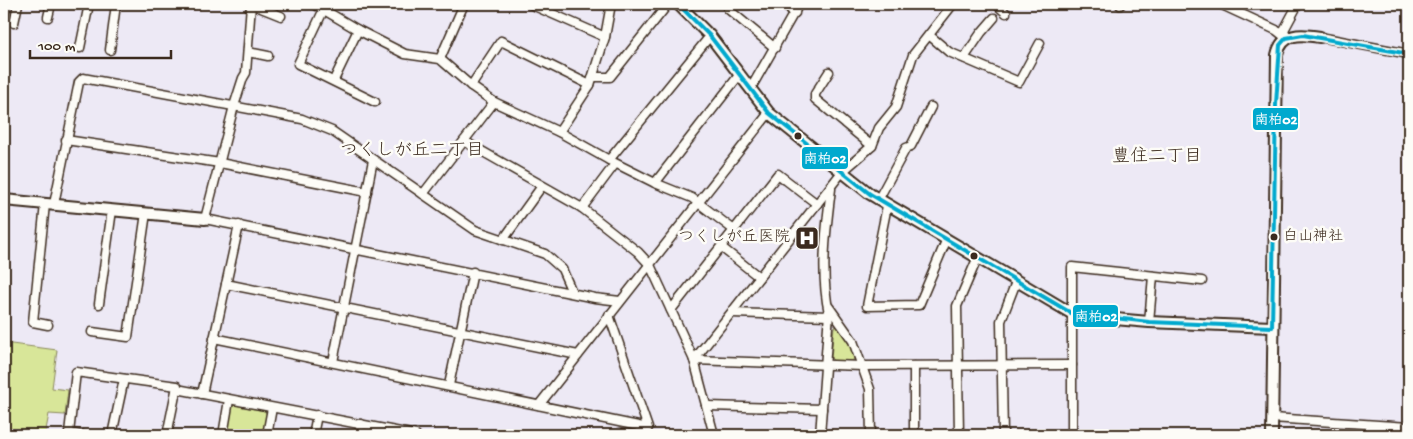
<svg xmlns="http://www.w3.org/2000/svg" width="1413" height="439" font-family="'Gochi Hand','Klee One',sans-serif">
<rect width="100%" height="100%" fill="#ede9f5"/>
<filter id="ink" filterUnits="userSpaceOnUse"><feTurbulence type="fractalNoise" baseFrequency=".02" numOctaves="2"/><feDisplacementMap in="SourceGraphic" scale="10" xChannelSelector="R" yChannelSelector="G"/><feConvolveMatrix kernelMatrix="1 2 1 2 8 2 1 2 1" color-interpolation-filters="sRGB"/></filter>
<g filter="url(#ink)">
<g fill="#d8e699" stroke="#8a885c">
<polygon points="838,326 849,344 854,358 852,362 834,361 831,358 834,327"/>
<polygon points="4,343 57,350 52,388 68,390 65,415 49,414 45,435 4,435"/>
<polygon points="235,405 265,411 267,415 263,435 228,428 231,408"/>
</g>
<g fill="none" stroke-linecap="round" stroke-linejoin="round">
<g stroke="#3b2a1e" stroke-width="11">
<g id="minor">
<polyline points="251,4 246,73 243,78 234,106 205,219 595,298 620,301"/>
<polyline points="251,4 281,16"/>
<polyline points="314,4 358,30 405,54 440,59 471,86 494,102"/>
<polyline points="530,4 605,37"/>
<polyline points="732,4 728,9 775,48"/>
<polyline points="784,4 795,13"/>
<polyline points="996,4 1006,13"/>
<polyline points="1220,4 1276,30 1286,38"/>
<polyline points="1120,5 1121,4"/>
<polyline points="324,9 298,64 375,102"/>
<polyline points="48,17 51,4"/>
<polyline points="14,23 18,4"/>
<polyline points="929,35 949,52 1019,82 1040,43"/>
<polyline points="1320,37 1409,54"/>
<polyline points="1286,38 1284,30 1298,4"/>
<polyline points="80,48 89,4"/>
<polyline points="110,50 116,4"/>
<polyline points="248,52 268,56"/>
<polyline points="964,58 981,33 994,18"/>
<polyline points="440,59 464,4"/>
<polyline points="829,72 815,94 815,99 872,146"/>
<polyline points="593,77 610,77 668,4"/>
<polyline points="334,80 358,30"/>
<polyline points="471,86 501,41 590,85"/>
<polyline points="751,88 799,4"/>
<polyline points="559,132 590,85 605,37 611,4"/>
<polyline points="66,140 220,163 367,192"/>
<polyline points="464,141 582,208 638,252 650,265 694,360 714,435"/>
<polyline points="609,160 710,36"/>
<polyline points="655,183 740,74"/>
<polyline points="423,194 494,102 559,132 609,160 655,183 692,198 734,230"/>
<polyline points="878,200 906,148 911,146 931,107"/>
<polyline points="45,204 33,322 48,325"/>
<polyline points="54,204 79,82 83,78 302,119 332,131 475,230 545,254 562,269 572,292"/>
<polyline points="887,206 867,306 919,305 946,241"/>
<polyline points="582,208 615,164"/>
<polyline points="503,240 542,186"/>
<polyline points="721,247 759,277"/>
<polyline points="226,284 578,355"/>
<polyline points="99,304 112,210"/>
<polyline points="829,307 853,341 870,389 871,435"/>
<polyline points="671,310 778,174 817,204"/>
<polyline points="732,313 829,316"/>
<polyline points="1149,322 1153,276"/>
<polyline points="92,332 128,337 146,213"/>
<polyline points="214,338 648,428 609,315"/>
<polyline points="694,360 842,172 872,146 879,128 896,107 913,55 953,4"/>
<polyline points="694,360 862,366 1072,365"/>
<polyline points="333,362 373,160"/>
<polyline points="914,366 914,435"/>
<polyline points="449,385 473,272"/>
<polyline points="177,389 416,435"/>
<polyline points="202,394 239,225"/>
<polyline points="539,405 769,113"/>
<polyline points="708,406 822,409"/>
<polyline points="1272,418 1409,427"/>
<polyline points="82,435 69,433 76,372 177,386 167,435"/>
<polyline points="112,435 124,379"/>
<polyline points="223,435 229,400"/>
<polyline points="267,435 272,408"/>
<polyline points="313,435 317,415"/>
<polyline points="359,435 361,424"/>
<path d="M 820,435 L 829,313 C 820,272 826,230 831,189"/>
<polyline points="959,435 957,306 977,259"/>
<polyline points="1003,435 1001,321 1016,282"/>
<polyline points="1072,435 1072,267 1202,281"/>
</g>
</g>
<g stroke="#3b2a1e" stroke-width="14">
<g id="tertiary">
<polyline points="678,4 710,36 769,113 870,194 1071,313 1092,317 1149,322 1272,327"/>
<polyline points="4,200 205,219"/>
<path d="M 1272,435 L 1277,55 C 1282,32 1301,34 1320,37"/>
</g>
</g>
<use href="#minor" stroke="#fdfcf7" stroke-width="8"/>
<use href="#tertiary" stroke="#fdfcf7" stroke-width="10"/>
<g stroke="#fdfcf7" stroke-width="8">
<g id="bus-1">
<polyline points="678,4 710,36 769,113 870,194 1071,313 1149,322 1272,327"/>
<polyline points="1272,327 1276,104 1280,45 1286,38 1303,35 1409,54"/>
</g>
</g>
<use href="#bus-1" stroke="#00a9ce" stroke-width="4"/>
</g>
</g>
<defs>
<g id="hospital-square" transform="scale(1.25)"><rect x="-9" y="-9" width="18" height="18" rx="4" fill="#3b2a1e" stroke="#fdfcf7"/><path d="M-5-5h3v3.5h4V-5h3V5h-3V1.5h-4V5h-3Z" fill="#fff"/></g>
</defs>
<g fill-rule="evenodd">
<use href="#hospital-square" x="807" y="238"/>
</g>
<g fill="#3b2a1e" stroke="#fdfcf7" stroke-width="2">
<circle cx="798" cy="136" r="4.5"/>
<circle cx="1274" cy="237" r="4.5"/>
<circle cx="974" cy="256" r="4.5"/>
</g>
<g text-anchor="middle" dominant-baseline="central" stroke-width="5" stroke-linejoin="round" paint-order="stroke">
<g font-size="15" fill="#3b2a1e" stroke="#fdfcf7" text-anchor="start">
<text x="1283" y="237">白山神社</text>
</g>
<g font-size="16" fill="#3b2a1e" stroke="#fdfcf7" text-anchor="end">
<text x="790" y="238">つくしが丘医院</text>
</g>
<g font-size="18" fill="#3b2a1e" stroke="#fdfcf7">
<text x="412" y="151">つくしが丘二丁目</text>
<text x="1157" y="157">豊住二丁目</text>
</g>
</g>
<g stroke="#fdfcf7" stroke-width="2">
<rect x="1252" y="107" width="47" height="24" rx="5" fill="#00a9ce"/>
<rect x="801" y="146" width="48" height="24" rx="5" fill="#00a9ce"/>
<rect x="1072" y="304" width="47" height="24" rx="5" fill="#00a9ce"/>
</g>
<g font-size="14" text-anchor="middle" font-weight="bold" fill="#fff">
<text x="1276" y="124">南柏02</text>
<text x="825" y="163">南柏02</text>
<text x="1096" y="321">南柏02</text>
</g>
<rect width="1413" height="439" fill="none" stroke="#fdfcf7" stroke-width="20"/>
<rect x="10" y="10" width="1393" height="419" fill="none" stroke="#3b2a1e" stroke-width="2" filter="url(#ink)"/>
<path d="M30 50v8h141v-8" fill="none" stroke="#3b2a1e" stroke-width="2.5"/>
<text x="38" y="50" font-size="15" fill="#3b2a1e" stroke="#fdfcf7" stroke-width="4" paint-order="stroke">100 m</text>
</svg>
